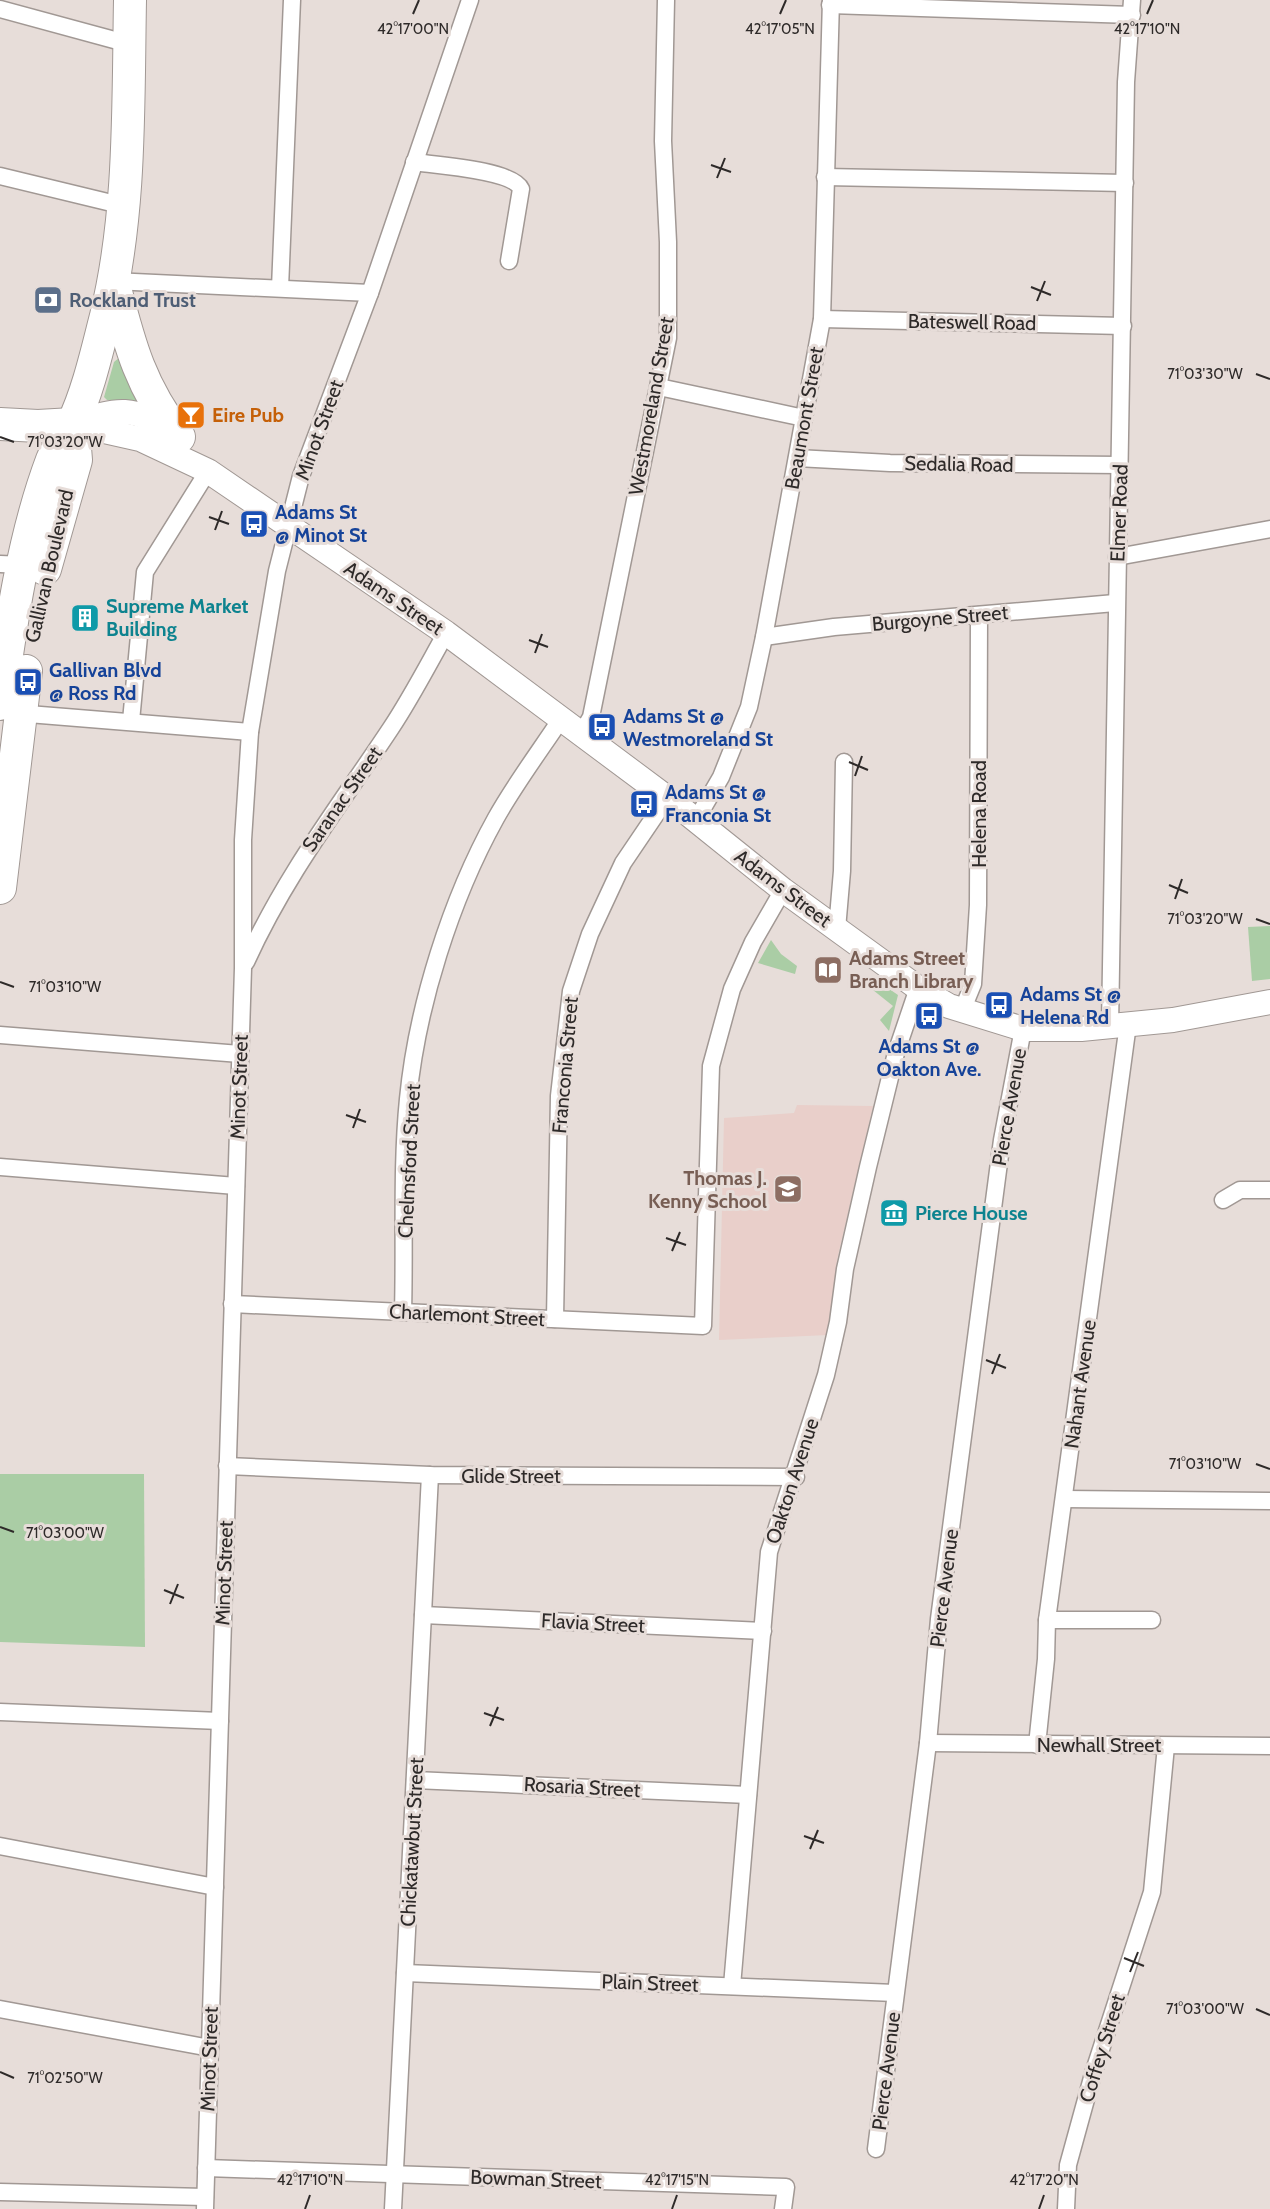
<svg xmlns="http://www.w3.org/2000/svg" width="1270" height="2209" font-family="Cabin,sans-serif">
<rect width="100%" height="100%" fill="#e7ddd9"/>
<polygon fill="#e9cfca" points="797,1105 873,1106 837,1260 830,1332 828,1335 719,1340 724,1118 794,1113"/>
<g fill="#aacda5">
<polygon points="120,357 143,402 107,400 104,397 114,362"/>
<polygon points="1270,926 1270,979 1252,981 1248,927"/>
<polygon points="771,940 781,954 797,966 795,974 758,963"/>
<polygon points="876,980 898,995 889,1031 880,1020 893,1006 873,990"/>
<polygon points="0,1474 144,1474 145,1647 0,1642"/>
</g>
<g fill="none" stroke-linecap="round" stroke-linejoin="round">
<g stroke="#a19894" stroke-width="19">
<g id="street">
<polyline points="830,5 1132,15"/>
<polyline points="0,9 129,44"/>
<path d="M 414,162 C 435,165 513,170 521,189 L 509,261"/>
<polyline points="0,176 124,206"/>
<polyline points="825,177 1125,183"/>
<polyline points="113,281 370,293"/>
<polyline points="280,288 292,0"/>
<polyline points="822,319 1123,326"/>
<polyline points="659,387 804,418"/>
<polyline points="797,458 890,463 1120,465"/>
<polyline points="1117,557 1270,529"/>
<polyline points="0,564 24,565"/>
<polyline points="764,637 834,627 1115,603"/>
<polyline points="16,713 250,732"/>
<polyline points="131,721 145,572 208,471"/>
<polyline points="581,734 591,717 668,338 668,242 663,141 666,0"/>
<polyline points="696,820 721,777 749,707 764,637 822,319 831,0"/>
<polyline points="837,929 842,871 844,762"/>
<path d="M 246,962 C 286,874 338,808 391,728 C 411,698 428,665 446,633"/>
<polyline points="962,1011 973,984 978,905 979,615"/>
<polyline points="1110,1026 1126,82 1132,0"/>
<polyline points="0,1035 240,1054"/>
<polyline points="0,1167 236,1186"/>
<polyline points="1223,1200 1240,1190 1270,1190"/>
<polyline points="232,1304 703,1326 711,1066 732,989 753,942 783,890"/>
<path d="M 403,1312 C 405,1242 401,1169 408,1099 C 417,1006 451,899 496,818 C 515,784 539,752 561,719"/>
<polyline points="555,1319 559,1096 571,991 590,934 623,863 667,798"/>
<polyline points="227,1466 430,1475 796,1477"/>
<polyline points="1064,1499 1270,1501"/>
<polyline points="423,1615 763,1631"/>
<polyline points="1047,1620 1152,1620"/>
<polyline points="0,1712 220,1721"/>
<polyline points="928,1743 1270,1746"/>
<polyline points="1037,1745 1046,1659 1047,1620 1128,1024"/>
<polyline points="415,1780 748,1795"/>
<polyline points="0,1846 215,1887"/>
<polyline points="405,1973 895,1993"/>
<polyline points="732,1986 769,1552 826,1375 838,1322 845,1269 868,1167 896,1053 918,988"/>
<polyline points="0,2009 210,2048"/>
<polyline points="876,2149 928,1743 939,1619 1002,1140 1023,1029"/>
<polyline points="206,2168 786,2187 783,2209"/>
<polyline points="0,2192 205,2197"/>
<polyline points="205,2209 243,968 243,840 250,732 277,571 301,476 370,293 470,0"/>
<polyline points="393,2209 430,1475"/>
<polyline points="1066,2209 1068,2165 1093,2074 1152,1892 1166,1746"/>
</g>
</g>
<g stroke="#a19894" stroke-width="26">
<g id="secondary">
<polyline points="73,424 140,439 208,471 446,633 682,809 783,890 918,988 949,1006 1023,1029 1081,1029 1173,1020 1270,1002"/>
<path d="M 73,424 C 119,408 132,405 174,433"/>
</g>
</g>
<g stroke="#a19894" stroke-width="34">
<g id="highway">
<path d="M 115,288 C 130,347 141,387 179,437"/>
<polyline points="0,424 38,426 73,424"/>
<polyline points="45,569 76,460 73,424"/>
<path d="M 0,704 C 11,623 23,537 52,460 C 57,447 67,437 72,425 C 88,392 97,351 106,316 C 131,213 128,106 130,0"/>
<polyline points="0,888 26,671"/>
</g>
</g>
<use href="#street" stroke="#fff" stroke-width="16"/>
<use href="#secondary" stroke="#fff" stroke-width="24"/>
<use href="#highway" stroke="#fff" stroke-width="32"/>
</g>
<path fill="none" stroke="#2e2a29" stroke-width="2" d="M 413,14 L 419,0M 780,14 L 786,0M 1147,14 L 1153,0M 711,165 L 731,172M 717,178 L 725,158M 1031,287 L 1051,295M 1037,301 L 1045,281M 1256,374 L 1270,379M 0,437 L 14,442M 209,517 L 229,524M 215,530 L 222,511M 529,640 L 548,647M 535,653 L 542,634M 849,762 L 868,770M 855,776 L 862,756M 1169,885 L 1188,893M 1175,899 L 1182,879M 1256,919 L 1270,924M 0,982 L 14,987M 346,1115 L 366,1122M 353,1128 L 360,1109M 666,1238 L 686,1245M 672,1251 L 680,1232M 986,1360 L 1006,1368M 992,1374 L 1000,1354M 1256,1464 L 1270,1469M 0,1527 L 14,1532M 164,1590 L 184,1598M 170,1604 L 178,1584M 484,1713 L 504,1720M 490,1726 L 498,1707M 804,1836 L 824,1843M 810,1849 L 818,1830M 1124,1958 L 1144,1966M 1130,1972 L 1138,1952M 1256,2009 L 1270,2015M 0,2072 L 14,2078M 305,2209 L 310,2195M 672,2209 L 677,2195M 1039,2209 L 1044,2195"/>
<defs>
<g id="bank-square" transform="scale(1.5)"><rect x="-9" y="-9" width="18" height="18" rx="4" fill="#5c6f8a" stroke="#e7ddd9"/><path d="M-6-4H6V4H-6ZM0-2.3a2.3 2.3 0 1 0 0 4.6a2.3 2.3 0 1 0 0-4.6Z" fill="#fff"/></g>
<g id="bar-square" transform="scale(1.5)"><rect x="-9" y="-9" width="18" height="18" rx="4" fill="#e8710a" stroke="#e7ddd9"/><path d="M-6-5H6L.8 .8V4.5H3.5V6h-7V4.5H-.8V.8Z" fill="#fff"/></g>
<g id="bus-square" transform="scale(1.5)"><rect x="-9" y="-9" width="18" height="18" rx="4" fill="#1a4fb4" stroke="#e7ddd9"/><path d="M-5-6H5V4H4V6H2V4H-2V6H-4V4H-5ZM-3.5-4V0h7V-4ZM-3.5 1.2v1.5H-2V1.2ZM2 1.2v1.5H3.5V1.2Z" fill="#fff"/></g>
<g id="building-square" transform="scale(1.5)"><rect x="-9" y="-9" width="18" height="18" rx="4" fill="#0f9aa8" stroke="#e7ddd9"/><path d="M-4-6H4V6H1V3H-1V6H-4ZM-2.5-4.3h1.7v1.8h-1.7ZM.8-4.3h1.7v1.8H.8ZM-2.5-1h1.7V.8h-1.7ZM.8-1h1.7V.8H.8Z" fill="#fff"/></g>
<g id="library-square" transform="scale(1.5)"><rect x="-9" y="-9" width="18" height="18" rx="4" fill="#8d6e63" stroke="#e7ddd9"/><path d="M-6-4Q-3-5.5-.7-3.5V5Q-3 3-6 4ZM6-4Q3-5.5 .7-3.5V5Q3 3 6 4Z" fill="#fff"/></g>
<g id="school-square" transform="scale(1.5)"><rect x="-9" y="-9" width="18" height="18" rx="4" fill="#8d6e63" stroke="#e7ddd9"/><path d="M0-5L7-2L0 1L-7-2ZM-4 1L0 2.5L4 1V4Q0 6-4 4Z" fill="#fff"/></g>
<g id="museum-square" transform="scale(1.5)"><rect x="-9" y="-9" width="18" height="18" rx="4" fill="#0f9aa8" stroke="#e7ddd9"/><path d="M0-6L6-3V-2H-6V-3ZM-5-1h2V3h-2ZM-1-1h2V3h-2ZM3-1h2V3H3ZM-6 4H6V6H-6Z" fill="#fff"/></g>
</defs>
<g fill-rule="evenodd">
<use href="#bank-square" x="48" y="300"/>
<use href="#bar-square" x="191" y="415"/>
<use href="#bus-square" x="254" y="524"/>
<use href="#building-square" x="85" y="618"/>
<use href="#bus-square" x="28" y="682"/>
<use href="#bus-square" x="602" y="727"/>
<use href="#bus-square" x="644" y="804"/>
<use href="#library-square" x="828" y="970"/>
<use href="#bus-square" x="999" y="1005"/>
<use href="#bus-square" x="929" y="1016"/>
<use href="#school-square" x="788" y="1189"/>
<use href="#museum-square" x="894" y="1213"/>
</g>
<g text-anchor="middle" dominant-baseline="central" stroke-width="6" stroke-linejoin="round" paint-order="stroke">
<g font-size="20" font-weight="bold" fill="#4e5e75" stroke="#e7ddd9" text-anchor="start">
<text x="69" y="300">Rockland Trust</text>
</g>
<g font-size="20" fill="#2e2a29" stroke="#e7ddd9">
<text transform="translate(972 322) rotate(1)">Bateswell Road</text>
<text transform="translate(651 406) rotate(-80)">Westmoreland Street</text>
<text transform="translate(804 418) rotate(-80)">Beaumont Street</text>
<text transform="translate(319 430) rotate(-70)">Minot Street</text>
<text transform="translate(959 464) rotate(1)">Sedalia Road</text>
<text transform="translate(1119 513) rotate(-88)">Elmer Road</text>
<text transform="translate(49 566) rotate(-77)">Gallivan Boulevard</text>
<text transform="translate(394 598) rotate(34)">Adams Street</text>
<text transform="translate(940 618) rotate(-5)">Burgoyne Street</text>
<text transform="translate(342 799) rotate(-55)">Saranac Street</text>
<text transform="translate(979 814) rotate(-90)">Helena Road</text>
<text transform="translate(783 888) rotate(37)">Adams Street</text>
<text transform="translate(565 1065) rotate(-85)">Franconia Street</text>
<text transform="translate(239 1087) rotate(-88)">Minot Street</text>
<text transform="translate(1009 1107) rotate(-80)">Pierce Avenue</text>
<text transform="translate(409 1161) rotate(-87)">Chelmsford Street</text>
<text transform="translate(467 1315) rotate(3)">Charlemont Street</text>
<text transform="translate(1080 1384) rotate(-82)">Nahant Avenue</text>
<text x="511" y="1476">Glide Street</text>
<text transform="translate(792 1481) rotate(-72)">Oakton Avenue</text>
<text transform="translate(224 1573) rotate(-88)">Minot Street</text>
<text transform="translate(944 1588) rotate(-83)">Pierce Avenue</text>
<text transform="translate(593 1623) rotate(3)">Flavia Street</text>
<text x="1099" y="1745">Newhall Street</text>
<text transform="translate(582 1787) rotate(3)">Rosaria Street</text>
<text transform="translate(412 1842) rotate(-87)">Chickatawbut Street</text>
<text transform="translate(650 1983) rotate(2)">Plain Street</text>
<text transform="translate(1102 2048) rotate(-73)">Coffey Street</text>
<text transform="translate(209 2059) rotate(-88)">Minot Street</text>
<text transform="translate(886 2071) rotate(-83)">Pierce Avenue</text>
<text transform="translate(536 2179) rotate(2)">Bowman Street</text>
</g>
<g font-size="20" font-weight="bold" fill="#c56008" stroke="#e7ddd9" text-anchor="start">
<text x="212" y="415">Eire Pub</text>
</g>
<g font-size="20" font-weight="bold" fill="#164399" stroke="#e7ddd9" text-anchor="start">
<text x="275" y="512">Adams St<tspan x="275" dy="23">@ Minot St</tspan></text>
<text x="49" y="670">Gallivan Blvd<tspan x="49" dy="23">@ Ross Rd</tspan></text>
<text x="623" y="716">Adams St @<tspan x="623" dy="23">Westmoreland St</tspan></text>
<text x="665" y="792">Adams St @<tspan x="665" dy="23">Franconia St</tspan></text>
<text x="1020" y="994">Adams St @<tspan x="1020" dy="23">Helena Rd</tspan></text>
<text x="929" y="1046" text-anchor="middle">Adams St @<tspan x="929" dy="23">Oakton Ave.</tspan></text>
</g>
<g font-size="20" font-weight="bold" fill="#0d838f" stroke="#e7ddd9" text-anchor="start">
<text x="106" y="606">Supreme Market<tspan x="106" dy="23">Building</tspan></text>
<text x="915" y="1213">Pierce House</text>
</g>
<g font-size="20" font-weight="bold" fill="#785e54" stroke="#e7ddd9" text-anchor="start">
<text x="849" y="958">Adams Street<tspan x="849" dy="23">Branch Library</tspan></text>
<text x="767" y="1178" text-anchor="end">Thomas J.<tspan x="767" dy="23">Kenny School</tspan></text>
</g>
</g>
<g font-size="15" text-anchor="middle" fill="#2e2a29" stroke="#e7ddd9" stroke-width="6" stroke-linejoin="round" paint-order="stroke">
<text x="413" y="34">42°17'00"N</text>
<text x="780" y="34">42°17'05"N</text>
<text x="1147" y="34">42°17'10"N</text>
<text x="1205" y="379">71°03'30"W</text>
<text x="65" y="447">71°03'20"W</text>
<text x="1205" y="924">71°03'20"W</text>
<text x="65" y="992">71°03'10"W</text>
<text x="1205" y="1469">71°03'10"W</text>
<text x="65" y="1538">71°03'00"W</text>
<text x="1205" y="2014">71°03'00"W</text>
<text x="65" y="2083">71°02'50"W</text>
<text x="310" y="2185">42°17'10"N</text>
<text x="677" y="2185">42°17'15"N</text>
<text x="1044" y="2185">42°17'20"N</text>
</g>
</svg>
